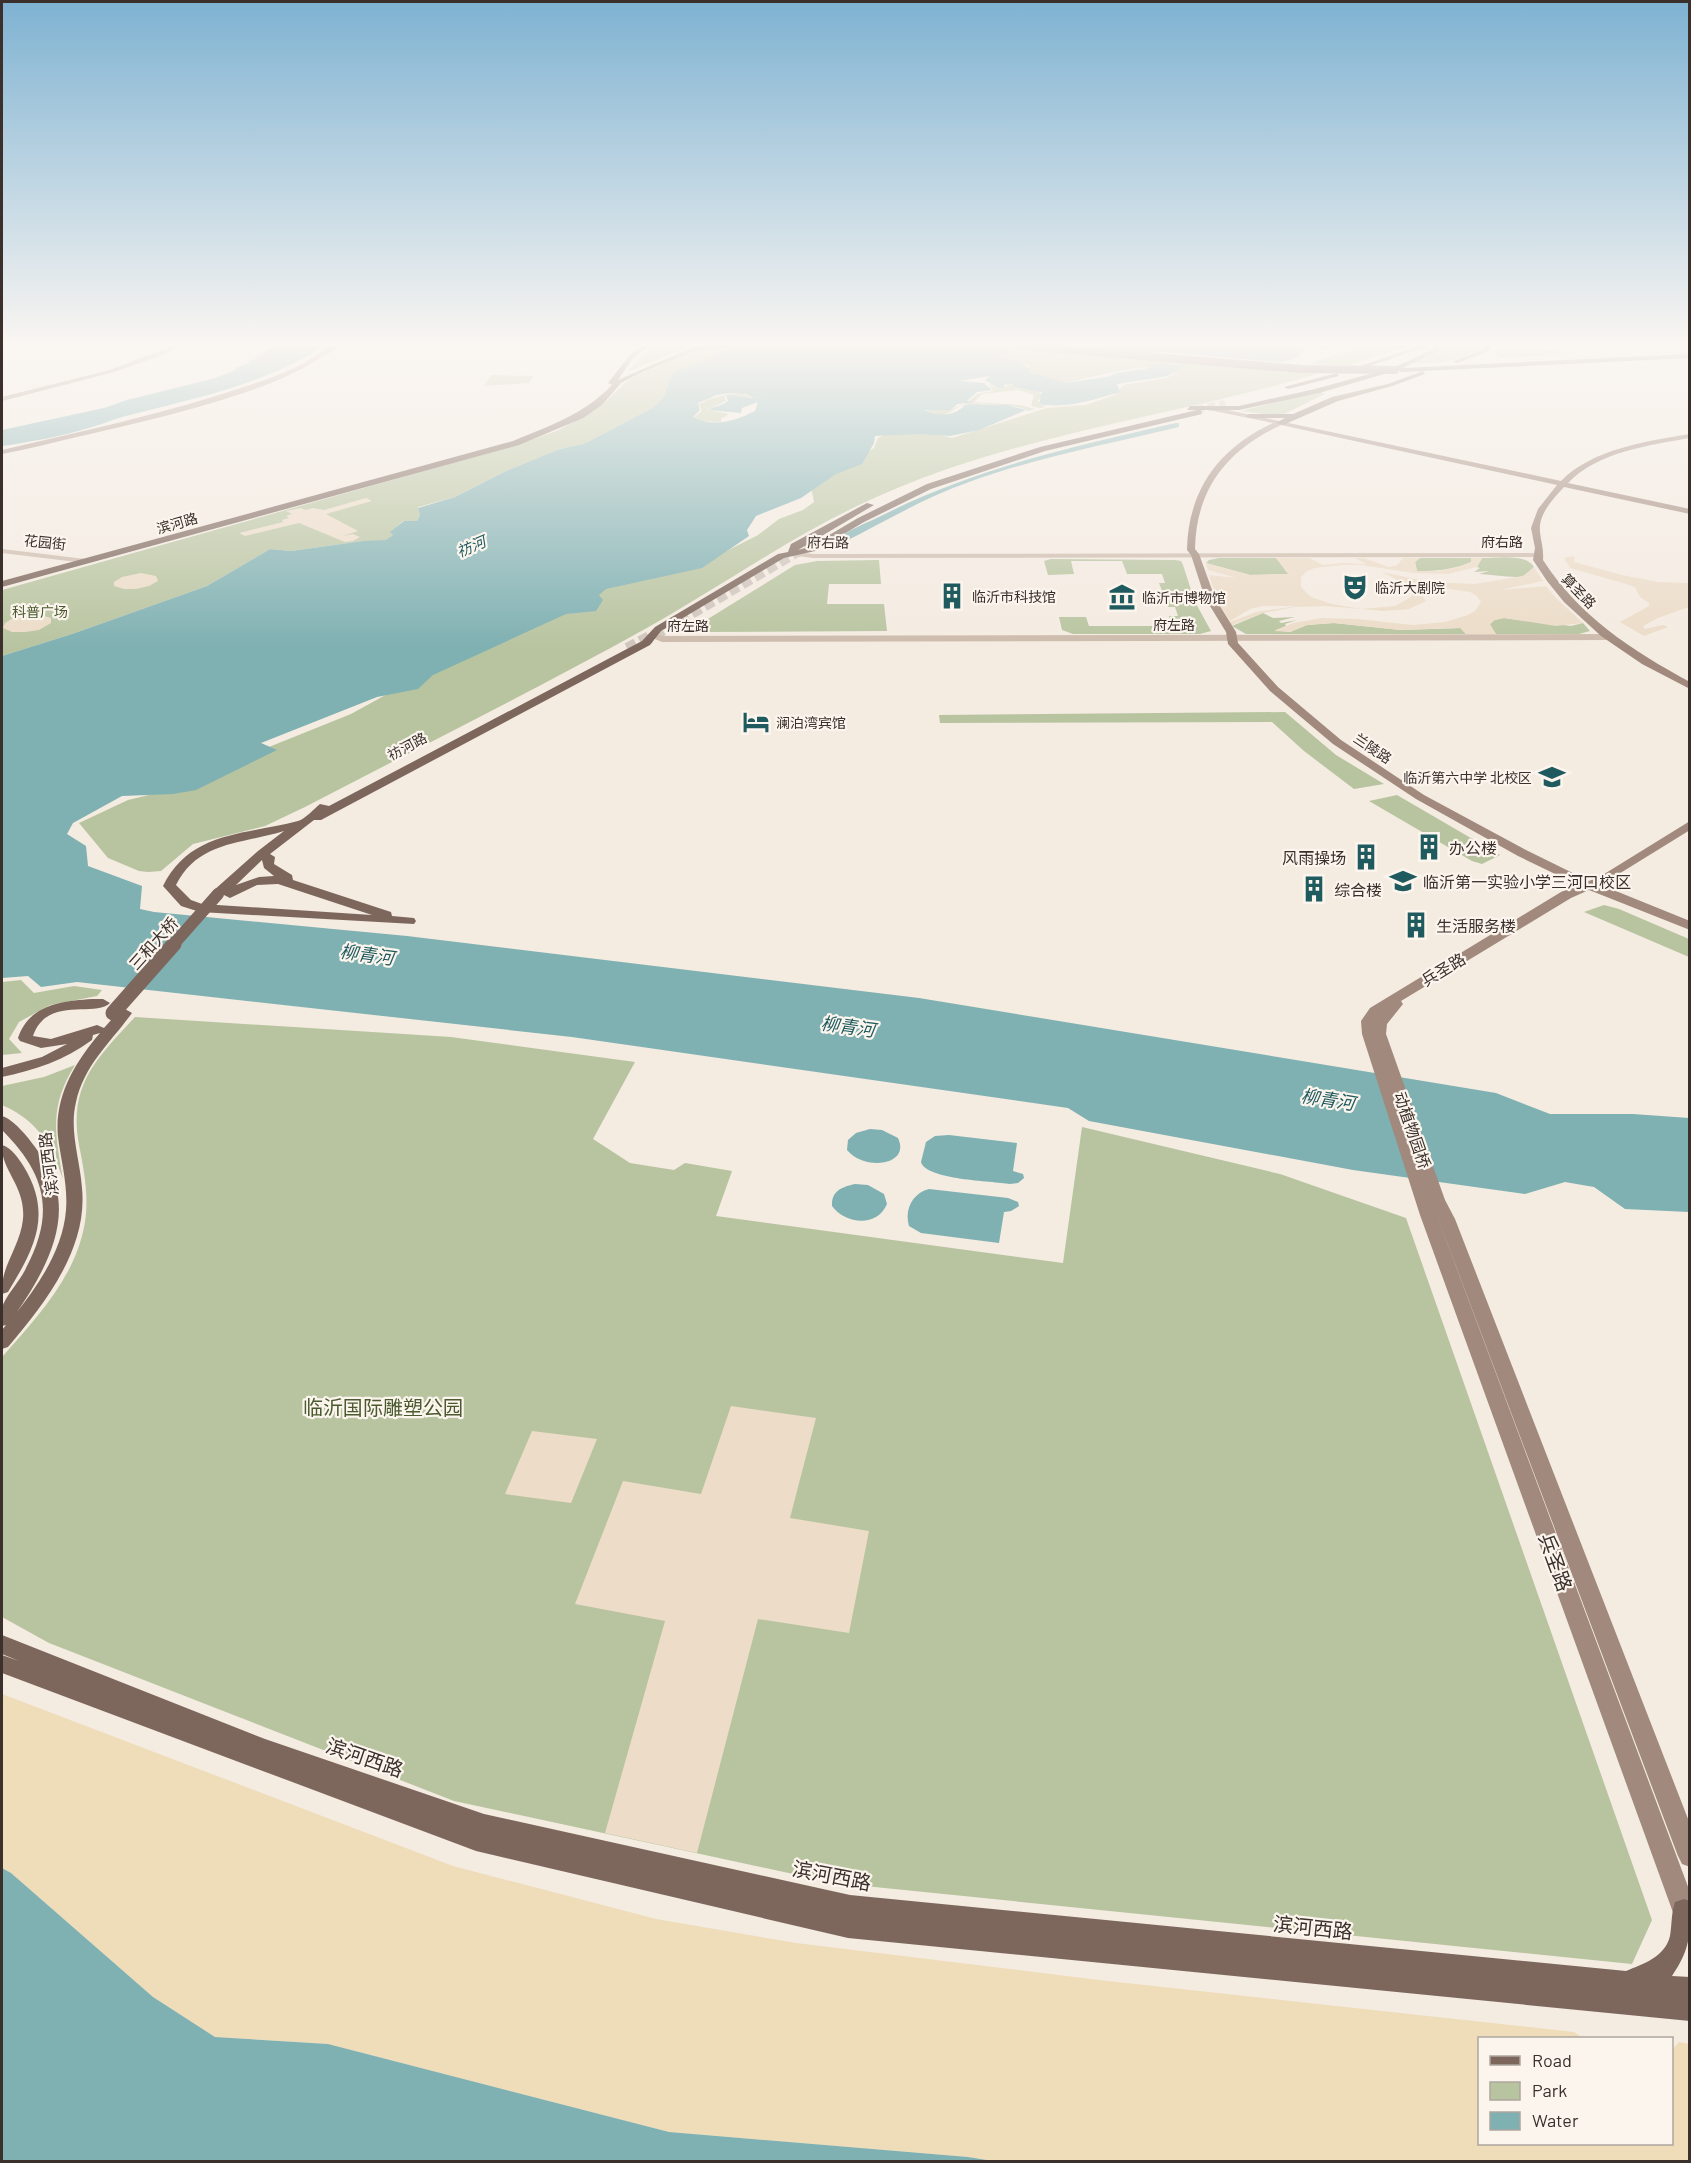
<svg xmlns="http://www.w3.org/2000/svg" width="1691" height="2163" font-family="Barlow,'Noto Sans SC',sans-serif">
<rect width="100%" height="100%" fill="#f4ebe1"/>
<g fill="#b8c4a0">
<polygon points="652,346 687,347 627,372"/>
<polygon points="709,346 736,346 673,373 663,398 652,408 586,443 557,450 506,471 455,497 418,507 420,515 417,521 403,521 391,532 393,535 386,541 363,541 291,551 270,549 207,586 72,634 2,656 2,590 513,446 559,430 601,406 626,382 638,374"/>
<polygon points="1366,346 1408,346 1346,366 1315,364 1314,362"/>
<polygon points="1451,346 1485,348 1446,362 1401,364"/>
<path d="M 1012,348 L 1317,374 C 1174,416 1025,433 888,492 C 802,528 726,584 645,629 C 533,691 418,748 305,807 L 265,826 L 193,844 L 161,871 L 148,872 L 139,871 L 108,858 L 79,823 L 128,800 L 182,787 L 234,761 L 351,714 L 420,676 L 597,590 L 701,564 L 758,535 L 779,519 L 803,510 L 814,502 L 811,487 L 874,448 L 878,438 L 887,434 L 931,433 L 952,438 L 1047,408 L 1085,405 L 1115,395 L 1123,385 L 1167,378 L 1176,373 L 1145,367 L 1114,372 L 1064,383 L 1042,377 L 1026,369 L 1030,366 C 1019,360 1004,363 996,357 L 1009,352 Z"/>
<polygon points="1554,350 1565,354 1502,358 1494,354 1497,351"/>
<polygon points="491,375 533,376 529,383 484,386"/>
<path d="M 989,384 L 1000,389 L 1012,384 L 1014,388 L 1038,391 L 1044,396 L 1038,400 L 1039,404 L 1046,406 L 1041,408 L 1031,406 L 1034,395 L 1018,390 L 982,394 L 974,402 L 1020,405 L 1035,409 L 1028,411 C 1022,405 976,402 967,404 C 949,408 950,421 926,410 L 949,410 L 967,403 L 977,394 L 993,391 Z"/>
<polygon points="1320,391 1325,394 1280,416 1241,411"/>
<polygon points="730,394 742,394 751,397 724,396 726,401 707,410 729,414 721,419 721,422 701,421 694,417 702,411 699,404 709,399"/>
<polygon points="1219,558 1276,558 1289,574 1250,575 1206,563 1209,560"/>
<path d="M 1420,558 L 1471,558 L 1471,562 C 1453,570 1437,571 1417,571 L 1415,562 Z"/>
<path d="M 1482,558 C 1497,558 1526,553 1534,567 C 1531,570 1527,575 1523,576 C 1517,579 1489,574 1479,574 L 1489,571 L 1474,572 L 1480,568 L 1477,567 Z"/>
<polygon points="1051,559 1175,560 1181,561 1183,565 1193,596 1164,596 1159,583 1165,583 1162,574 1127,574 1122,561 1071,561 1074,574 1048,575 1044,561"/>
<polygon points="879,560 881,584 829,584 827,604 884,604 887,631 702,632 703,622 795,565 817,561"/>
<polygon points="1165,600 1194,600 1211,631 1200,634 1073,634 1062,630 1059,617 1086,617 1089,626 1172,626 1169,616 1178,616 1175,607 1168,607"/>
<polygon points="1263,613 1273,618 1295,617 1279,621 1281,623 1297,620 1285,624 1286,626 1276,630 1290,632 1307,625 1334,623 1401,630 1461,628 1466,634 1246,634 1232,626"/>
<polygon points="1504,618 1571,626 1583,623 1590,631 1579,634 1496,634 1489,625 1494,620"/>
<polygon points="1285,712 1336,755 1384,784 1354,789 1304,751 1272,722 940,723 939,715"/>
<polygon points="1397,795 1500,855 1482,864 1472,861 1369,801"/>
<polygon points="1604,905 1619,909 1689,939 1689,957 1584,912"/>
<polygon points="21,980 34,993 74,986 102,990 97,996 50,1005 19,1022 9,1039 22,1053 2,1055 2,982"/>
<path d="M 135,1017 L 451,1037 L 635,1062 L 593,1139 L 630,1163 L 674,1170 L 685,1163 L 732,1171 L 716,1216 L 1063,1263 L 1082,1127 L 1280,1174 L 1406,1218 L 1652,1920 L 1632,1964 L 835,1883 L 454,1801 L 49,1643 L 2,1617 L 2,1357 C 37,1317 76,1277 85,1222 C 89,1196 84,1170 79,1145 C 68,1085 97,1058 135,1017 Z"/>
<path d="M 75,1065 C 49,1107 55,1132 63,1179 C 51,1144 37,1120 2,1105 L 2,1086 L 44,1077 Z"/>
</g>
<polygon fill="#efdcb8" points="2,1694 453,1866 656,1919 796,1943 1099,1980 1574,2032 1583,2038 1480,2038 1480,2144 1672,2144 1672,2050 1679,2042 1689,2044 1689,2161 993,2161 968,2157 669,2132 328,2044 215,2037 153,1997 11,1873 2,1868"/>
<g fill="#ecdcc8">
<polygon points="366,498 372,501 326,514 358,531 343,536 353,534 360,537 353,541 345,542 299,523 245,536 239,533 283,522 282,520 289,518 286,516 292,514 286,511 300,508 306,510 313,508 324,510"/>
<polygon points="1572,556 1575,557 1574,562 1622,575 1658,582 1689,583 1689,607 1658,618 1643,626 1645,629 1663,625 1668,627 1644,636 1620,622 1649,606 1649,603 1640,597 1635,587 1626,584 1570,568 1564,558"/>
<polygon points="1276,558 1310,558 1323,565 1342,563 1366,564 1355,558 1364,558 1389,567 1397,565 1403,558 1420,558 1415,562 1417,571 1439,571 1461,566 1471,562 1471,558 1482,558 1477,567 1448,574 1413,573 1361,565 1343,565 1315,568 1307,571 1301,577 1301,587 1311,597 1332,604 1361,609 1395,606 1411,597 1413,592 1409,586 1382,572 1430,582 1475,584 1523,576 1534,567 1543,581 1500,590 1546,586 1555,597 1583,623 1556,626 1504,618 1495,620 1490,624 1496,634 1466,634 1460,628 1400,630 1334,623 1307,625 1290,632 1274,631 1293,623 1322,618 1357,619 1413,625 1445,622 1468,615 1475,611 1481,602 1477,596 1470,592 1442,588 1424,592 1423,597 1426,601 1409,609 1383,611 1326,606 1295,607 1263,613 1232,625 1230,622 1256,612 1297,606 1263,606 1250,609 1230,621 1217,600 1209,575 1237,578 1208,570 1206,563 1250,575 1288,574"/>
<polygon points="141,573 156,576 158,581 149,586 136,589 124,589 114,586 114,582 122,577"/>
<polygon points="37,614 51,618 51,623 39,630 25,632 12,632 3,628 5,623 13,618"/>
<polygon points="731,1406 816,1418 790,1518 869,1531 849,1633 758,1619 697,1853 605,1833 665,1621 575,1604 623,1481 701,1494"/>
<polygon points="532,1431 597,1439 571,1503 505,1494"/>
</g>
<g fill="#7fb0b2" fill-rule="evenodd">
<path d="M 274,346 L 324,346 C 264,385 194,398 126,416 C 114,419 103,424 92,427 C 63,436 31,442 2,446 L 2,430 L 104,408 L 127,400 L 212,379 L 234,371 L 237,367 L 251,363 L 247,362 L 258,358 L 256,357 Z"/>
<path d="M 736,346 L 1045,346 L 1015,349 L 997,357 C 1010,359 1024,359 1030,372 L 1065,383 L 1107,377 L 1117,373 L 1146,369 L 1158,363 L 1183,366 L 1168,376 L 1117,384 L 1120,392 C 1093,400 1067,409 1039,404 L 1042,392 L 1012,387 L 1014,384 L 1003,385 L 1005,388 L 998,388 L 985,380 L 990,376 L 959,381 L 984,383 L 992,390 L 977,392 L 967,401 L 975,402 L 958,404 L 950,410 L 924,410 C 938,416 954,417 965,405 L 970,404 L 1007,405 L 1026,410 L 979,430 L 950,436 L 919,434 L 875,436 L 874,443 L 862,464 L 836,474 L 801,498 L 756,516 L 747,530 L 749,536 L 702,568 L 606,589 L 599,595 L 603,600 L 596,611 L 566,614 L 433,675 L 418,689 L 377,697 L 261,743 L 277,750 L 196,790 L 173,794 L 122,796 L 73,823 L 67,834 L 86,846 L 88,866 L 142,886 L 140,909 L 154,912 L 407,936 L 919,998 L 1496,1093 L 1550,1114 L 1633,1114 L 1689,1118 L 1689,1212 L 1625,1209 L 1594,1187 L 1565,1182 L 1525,1194 L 1353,1170 L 1089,1121 L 1068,1108 L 572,1037 L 77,982 L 41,987 L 28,976 L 2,978 L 2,656 L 72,634 L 207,586 L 270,549 L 291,551 L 363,541 L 386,540 L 393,535 L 390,532 L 404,521 L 417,521 L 420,515 L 418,508 L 455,497 L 506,471 L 557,450 L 586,443 L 652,408 L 663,398 L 673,373 ZM 730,393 L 745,394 L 754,398 L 726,395 L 728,401 C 722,406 715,406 708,410 L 741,413 L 742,408 L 758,402 L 755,411 C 735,421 714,428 693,417 L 700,410 L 698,403 L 717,395 Z"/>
<path d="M 1082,346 L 1340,346 C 1325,352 1313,343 1300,348 L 1304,351 L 1297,358 L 1281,362 L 1162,352 L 1112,356 L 1086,354 Z"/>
<path d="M 870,1129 L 882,1130 L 898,1138 C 911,1166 864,1171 847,1150 L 848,1140 L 856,1133 Z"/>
<path d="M 949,1135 L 1017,1143 L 1013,1171 L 1023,1174 L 1024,1178 L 1018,1183 L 1010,1184 C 992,1181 926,1180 921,1162 L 926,1142 L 935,1136 Z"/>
<path d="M 855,1184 L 868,1185 L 884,1194 L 887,1204 C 877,1228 845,1224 832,1206 C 831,1191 842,1187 855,1184 Z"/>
<path d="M 929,1189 L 1008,1198 L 1018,1202 L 1019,1206 L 1011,1211 L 1004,1212 L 999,1243 L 921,1233 L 909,1226 C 904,1209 913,1193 929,1189 Z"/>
<polygon points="2,1868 11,1873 153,1997 215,2037 328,2044 669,2132 968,2157 993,2161 2,2161"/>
</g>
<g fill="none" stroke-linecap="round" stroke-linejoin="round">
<path fill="#7fb0b2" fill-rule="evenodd" d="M 1176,423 L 1179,423 L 1179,427 C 1096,447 1010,462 932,497 C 902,511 872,528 842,543 L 834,541 C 847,530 867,523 883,515 C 976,468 1075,446 1176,423 Z"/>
<polyline stroke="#cfc6bd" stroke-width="8" stroke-dasharray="8 4" stroke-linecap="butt" points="1196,410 1225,404"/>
<g stroke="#cfc6bd" stroke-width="10" stroke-dasharray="10 4.5" stroke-linecap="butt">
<polyline points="642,643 808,546"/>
<polyline points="627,648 649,636"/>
</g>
<g fill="#cdbbac" fill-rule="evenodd">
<polygon points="2,549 85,559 89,561 85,563 2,553"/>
<polygon points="789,551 813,554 1538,553 1542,555 1538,557 813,558 789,555"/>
<polygon points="652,633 663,636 1611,634 1615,637 1611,640 662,642 648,636"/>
</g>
<g fill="#a18a7d" fill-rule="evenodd">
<polygon points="172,346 180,346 163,355 114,372 2,401 2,397 110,370"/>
<path d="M 327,346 L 334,346 C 294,389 146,421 86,435 C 58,441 30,449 2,454 L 2,450 C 82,431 163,414 241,388 C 271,378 304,368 327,346 Z"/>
<path d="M 1209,406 L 1561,481 C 1592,449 1647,441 1690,434 L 1690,438 C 1650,445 1597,452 1568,483 L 1690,509 L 1690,514 L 1564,487 C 1553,499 1538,514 1540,532 C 1541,542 1544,550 1543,560 C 1579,616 1631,650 1690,682 L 1690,689 L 1642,664 L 1601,636 L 1564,602 L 1547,581 L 1533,560 L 1535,548 L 1531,528 L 1538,509 L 1557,485 L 1281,425 C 1227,450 1196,489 1195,549 L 1199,554 L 1215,598 L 1236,632 L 1238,643 L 1278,687 L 1341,740 L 1424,795 L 1526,850 L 1589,881 L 1601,876 L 1690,821 L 1690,830 L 1601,885 L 1690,921 L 1690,930 L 1589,890 L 1571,898 L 1401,1001 L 1403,1004 L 1387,1024 L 1386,1034 L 1445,1200 L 1455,1219 L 1690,1824 L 1690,1867 L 1682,1864 L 1678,1856 L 1436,1213 L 1690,1892 L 1690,1929 L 1687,1930 L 1678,1927 L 1675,1918 L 1420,1215 L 1362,1034 L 1361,1021 L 1370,1008 L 1561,892 L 1578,885 L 1518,856 L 1416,799 L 1333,744 L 1270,691 L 1228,644 L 1226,632 L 1205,598 L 1191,555 L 1187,550 C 1188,490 1219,448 1273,423 L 1209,410 Z"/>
</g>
<g fill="#7d675c" fill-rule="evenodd">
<polygon points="333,346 341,346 326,355 322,355 322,353"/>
<path d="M 642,346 L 649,346 L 633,358 L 618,380 L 696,346 L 750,346 L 696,351 L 642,372 L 621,383 L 602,405 L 583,418 L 519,445 L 2,587 L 2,581 L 513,441 C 551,425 583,415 612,385 L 608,383 L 629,356 Z"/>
<polygon points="1419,346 1426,347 1348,373 1343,372"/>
<polygon points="1485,346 1491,346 1489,351 1457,363 1452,362 1484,349"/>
<path d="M 1438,347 L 1440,350 L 1403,368 L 1690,354 L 1690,358 L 1423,371 L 1425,374 L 1392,386 L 1338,401 L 1283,425 L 1276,423 L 1285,418 L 1249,418 L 1245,416 L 1249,414 L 1293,414 L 1332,397 L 1388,384 L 1423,371 L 1401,372 L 1398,370 L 1319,393 L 1239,410 L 1201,410 L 1202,414 L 1045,451 L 931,489 L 864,522 L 815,551 L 784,558 L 661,631 L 650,645 L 321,820 L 314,820 L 270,854 L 275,857 L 274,864 L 292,875 L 293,880 L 391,912 L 392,916 L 414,918 L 416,921 L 414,924 L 200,912 L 181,906 L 163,886 C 190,831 245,835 298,821 C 305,819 314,809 320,804 L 329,806 L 642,641 L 655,627 L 778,554 L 788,552 L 791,544 L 867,503 L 874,505 L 798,550 L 809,547 L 858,518 L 927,484 L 1040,447 L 1197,410 L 1187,410 L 1190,406 L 1239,406 L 1315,389 L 1395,367 ZM 284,831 L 258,851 L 213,891 L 212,894 L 213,897 L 224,895 L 230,898 L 257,885 L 278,884 L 372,915 L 202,904 L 191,900 L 176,885 C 198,841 242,844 284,831 ZM 262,860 L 264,868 L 274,876 L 259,877 L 236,885 Z"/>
<polygon points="1337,373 1339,376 1288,389 1284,387"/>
<path d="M 92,999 L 103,999 L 110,1003 C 95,1018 47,995 33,1036 L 51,1039 L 97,1025 L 104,1028 L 120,1010 L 125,1009 L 132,1013 C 111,1042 84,1065 76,1102 C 69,1131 80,1159 82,1188 C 88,1249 45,1303 8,1347 L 2,1349 L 2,1330 L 6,1325 L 2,1326 C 2,1321 0,1313 2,1308 C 5,1296 21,1280 26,1268 C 56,1211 45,1173 2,1130 L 2,1116 C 13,1119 28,1137 35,1147 C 40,1154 46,1162 50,1170 C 74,1220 45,1271 17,1312 C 40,1283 63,1248 66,1210 C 68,1185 61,1161 58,1137 C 54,1097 75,1062 100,1033 L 93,1035 L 92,1040 C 65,1060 35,1070 2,1077 L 2,1068 L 42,1057 L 67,1044 L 41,1048 L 20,1041 L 18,1038 C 29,1005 61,1001 92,999 Z"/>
<path d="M 2,1145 C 11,1147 19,1159 24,1167 C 53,1215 34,1249 8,1292 L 2,1294 C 0,1266 20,1248 23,1219 C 26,1186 0,1169 2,1145 Z"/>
<path d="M 2,1635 L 265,1739 L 484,1814 L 850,1895 L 1626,1971 C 1643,1964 1665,1957 1670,1936 C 1672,1924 1671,1914 1675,1902 L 1684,1899 L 1690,1901 C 1690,1936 1691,1947 1672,1976 L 1690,1977 L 1690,2021 L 848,1938 L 476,1851 L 2,1673 L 2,1655 L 19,1661 L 2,1654 Z"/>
</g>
<polyline stroke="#7d675c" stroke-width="8" points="1020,346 1301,369 1395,370"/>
<polyline stroke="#7d675c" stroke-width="12" points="172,946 218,894"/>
<polyline stroke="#7d675c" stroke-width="15" points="113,1013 174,944"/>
</g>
<linearGradient id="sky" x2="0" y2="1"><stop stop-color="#7eb2d2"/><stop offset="0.53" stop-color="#faf6f2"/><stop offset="1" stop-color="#faf6f2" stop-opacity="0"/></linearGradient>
<rect width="1691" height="649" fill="url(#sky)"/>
<defs>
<g id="theatre-bare" transform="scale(2.07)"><path d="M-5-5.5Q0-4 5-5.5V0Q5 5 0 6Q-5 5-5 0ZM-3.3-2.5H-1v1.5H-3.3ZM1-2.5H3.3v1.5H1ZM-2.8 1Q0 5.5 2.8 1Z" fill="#1f5a5e" stroke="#fbf5ee" stroke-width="2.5" paint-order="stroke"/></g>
<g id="building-bare" transform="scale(2.07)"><path d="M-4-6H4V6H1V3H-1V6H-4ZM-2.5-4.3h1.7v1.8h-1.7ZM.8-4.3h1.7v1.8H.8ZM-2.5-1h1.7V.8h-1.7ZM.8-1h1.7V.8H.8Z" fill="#1f5a5e" stroke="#fbf5ee" stroke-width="2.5" paint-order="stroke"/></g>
<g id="museum-bare" transform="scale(2.07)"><path d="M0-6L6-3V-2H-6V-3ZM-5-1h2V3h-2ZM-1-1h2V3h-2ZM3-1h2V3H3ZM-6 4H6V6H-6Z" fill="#1f5a5e" stroke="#fbf5ee" stroke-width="2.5" paint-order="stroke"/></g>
<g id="hotel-bare" transform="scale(2.07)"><path d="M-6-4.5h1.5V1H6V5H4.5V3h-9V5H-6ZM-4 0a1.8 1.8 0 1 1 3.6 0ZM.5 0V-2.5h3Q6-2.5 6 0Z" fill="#1f5a5e" stroke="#fbf5ee" stroke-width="2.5" paint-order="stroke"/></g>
<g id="school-bare" transform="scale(2.07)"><path d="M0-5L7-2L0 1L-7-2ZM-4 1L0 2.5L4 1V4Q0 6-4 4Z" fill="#1f5a5e" stroke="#fbf5ee" stroke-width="2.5" paint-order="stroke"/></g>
</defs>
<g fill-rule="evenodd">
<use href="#theatre-bare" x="1355" y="587"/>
<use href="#building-bare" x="952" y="596"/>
<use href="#museum-bare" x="1122" y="597"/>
<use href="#hotel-bare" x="756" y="722"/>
<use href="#school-bare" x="1552" y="777"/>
<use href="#building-bare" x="1429" y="847"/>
<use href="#building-bare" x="1366" y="857"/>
<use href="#school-bare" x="1403" y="881"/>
<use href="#building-bare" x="1314" y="889"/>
<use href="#building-bare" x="1416" y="925"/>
</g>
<g text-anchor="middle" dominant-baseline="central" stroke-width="4.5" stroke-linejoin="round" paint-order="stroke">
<g font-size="14" fill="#3b302b" stroke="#fbf5ee">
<text transform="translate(177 523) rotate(-16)">滨河路</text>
<text x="1502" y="541">府右路</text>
<text transform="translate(45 542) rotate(6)">花园街</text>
<text transform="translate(828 542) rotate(1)">府右路</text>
<text transform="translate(1579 591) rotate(46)">算圣路</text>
<text x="1174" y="624">府左路</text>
<text x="688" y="625">府左路</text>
<text transform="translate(407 746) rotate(-28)">祊河路</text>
<text transform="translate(1373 748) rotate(34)">兰陵路</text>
</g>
<g font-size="14" fill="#3b302b" stroke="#fbf5ee" text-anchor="start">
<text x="1375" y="587">临沂大剧院</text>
<text x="972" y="596">临沂市科技馆</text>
<text x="1142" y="597">临沂市博物馆</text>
<text x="776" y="722">澜泊湾宾馆</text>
<text x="1532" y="777" text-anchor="end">临沂第六中学 北校区</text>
</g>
<g font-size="14" fill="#4a5a2e" stroke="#fbf5ee">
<text x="40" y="611">科普广场</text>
</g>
<g font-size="15" font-style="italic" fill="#1f5a5e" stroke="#fbf5ee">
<text transform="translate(471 546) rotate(-23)">祊河</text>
</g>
<g font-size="16" fill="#3b302b" stroke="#fbf5ee" text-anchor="start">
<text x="1449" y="847">办公楼</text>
<text x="1346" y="857" text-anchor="end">风雨操场</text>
<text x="1423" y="881">临沂第一实验小学三河口校区</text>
<text x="1334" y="889">综合楼</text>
<text x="1436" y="925">生活服务楼</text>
</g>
<g font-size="16" fill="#3b302b" stroke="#fbf5ee">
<text transform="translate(153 943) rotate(-48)">三和大桥</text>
<text transform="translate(1443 969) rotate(-31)">兵圣路</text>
<text transform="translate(1413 1130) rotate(71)">动植物园桥</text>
<text transform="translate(48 1164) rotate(-97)">滨河西路</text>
</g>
<g font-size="18" font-style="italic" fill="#1f5a5e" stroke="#fbf5ee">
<text transform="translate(367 954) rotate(8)">柳青河</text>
<text transform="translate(848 1026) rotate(8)">柳青河</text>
<text transform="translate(1328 1099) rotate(9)">柳青河</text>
</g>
<g font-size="20" fill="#4a5a2e" stroke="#fbf5ee">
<text x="383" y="1407">临沂国际雕塑公园</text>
</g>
<g font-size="20" fill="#3b302b" stroke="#fbf5ee">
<text transform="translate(1556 1562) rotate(70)">兵圣路</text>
<text transform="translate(365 1757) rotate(19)">滨河西路</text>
<text transform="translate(832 1875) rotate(11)">滨河西路</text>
<text transform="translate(1313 1927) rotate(6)">滨河西路</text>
</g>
</g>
<rect width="1691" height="2163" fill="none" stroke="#3b302b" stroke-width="6"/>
<rect x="1478" y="2037" width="195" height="108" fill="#fbf5ee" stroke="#aea6a0" stroke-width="1.5"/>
<rect x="1490" y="2056" width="30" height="9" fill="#7d675c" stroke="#aea6a0" stroke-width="1.5"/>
<text x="1532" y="2067" font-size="18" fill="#3b302b">Road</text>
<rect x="1490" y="2082" width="30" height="18" fill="#b8c4a0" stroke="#aea6a0" stroke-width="1.5"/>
<text x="1532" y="2097" font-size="18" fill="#3b302b">Park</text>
<rect x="1490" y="2112" width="30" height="18" fill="#7fb0b2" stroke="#aea6a0" stroke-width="1.5"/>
<text x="1532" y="2127" font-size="18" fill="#3b302b">Water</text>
</svg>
